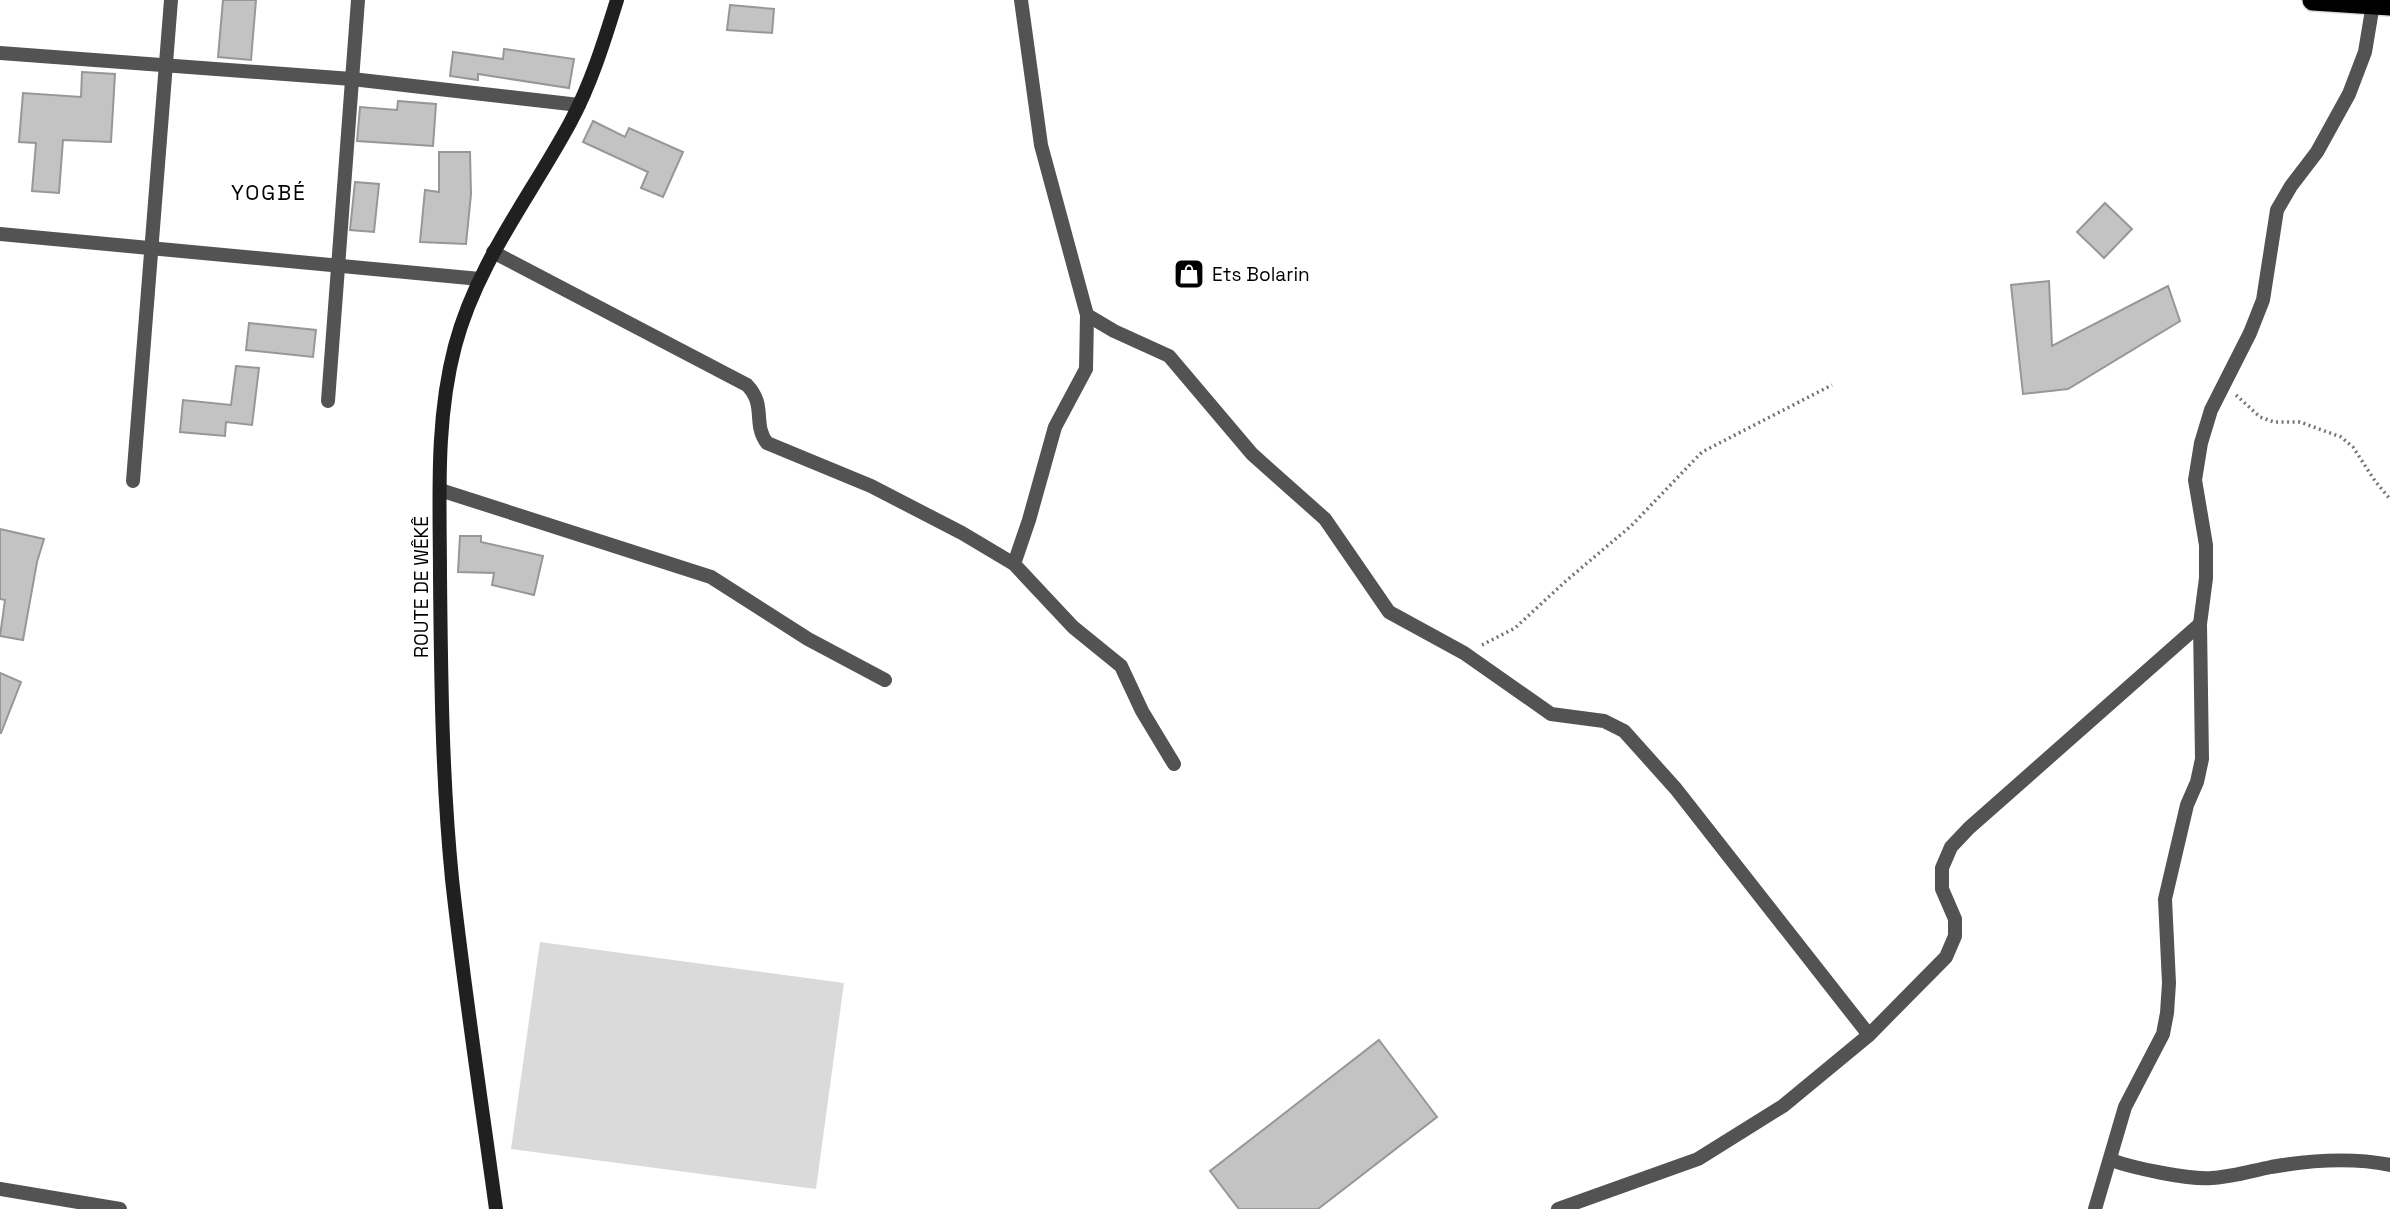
<svg xmlns="http://www.w3.org/2000/svg" width="2390" height="1209" font-family="'Space Grotesk',sans-serif">
<rect width="100%" height="100%" fill="#fff"/>
<polygon fill="#dadada" points="540,942 844,983 816,1189 511,1149"/>
<g fill="#c3c3c3" stroke="#979797" stroke-width="2">
<polygon points="223,0 256,0 251,60 218,57"/>
<polygon points="730,5 774,9 772,33 727,30"/>
<polygon points="504,49 574,59 569,88 478,74 478,80 450,76 453,52 503,59"/>
<polygon points="82,72 115,74 111,142 63,140 59,193 32,191 36,143 19,142 23,93 81,97"/>
<polygon points="398,101 436,104 433,146 357,141 360,107 397,110"/>
<polygon points="593,121 625,137 629,128 683,152 663,197 641,188 648,172 583,142"/>
<polygon points="439,152 470,152 471,194 466,244 420,242 425,190 439,192"/>
<polygon points="355,182 379,184 374,232 350,230"/>
<polygon points="2105,203 2132,229 2104,258 2077,232"/>
<polygon points="2049,281 2052,346 2168,286 2180,321 2068,389 2023,394 2011,285"/>
<polygon points="249,323 316,330 313,357 246,350"/>
<polygon points="236,366 259,368 252,425 226,422 225,436 180,432 183,400 231,405"/>
<polygon points="0,529 44,539 37,562 23,640 0,636 5,600 0,599"/>
<polygon points="460,536 481,536 481,542 543,556 534,595 492,585 494,573 458,572"/>
<polygon points="0,673 21,682 1,733 0,733"/>
<polygon points="1379,1040 1437,1117 1318,1209 1239,1209 1210,1171"/>
</g>
<g fill="none" stroke-linecap="round" stroke-linejoin="round">
<g stroke="#dbdbdb" stroke-width="24">
<polyline id="highway" points="2313,0 2390,5"/>
</g>
<g stroke="#757575" stroke-width="3.5" stroke-dasharray="2 3.5" stroke-linecap="butt">
<polyline points="2236,395 2260,417 2274,422 2300,422 2341,437 2353,447 2375,481 2390,499"/>
<polyline points="1482,645 1515,628 1567,580 1631,526 1702,452 1832,385"/>
</g>
<g stroke="#535353" stroke-width="14">
<polyline points="1021,0 1041,145 1087,315 1114,331 1169,356 1252,454 1325,519 1389,612 1464,653 1551,714 1604,721 1624,731 1676,789 1869,1035"/>
<polyline points="0,53 352,79 579,105"/>
<polyline points="0,234 480,279"/>
<path d="M 493,252 L 747,385 C 767,406 752,423 767,443 L 871,486 L 962,533 L 1014,564 L 1073,627 L 1121,666 L 1142,711 L 1174,764"/>
<polyline points="328,401 358,0"/>
<polyline points="133,481 171,0"/>
<polyline points="440,490 711,577 808,639 885,680"/>
<polyline points="1014,564 1029,520 1055,427 1086,369 1087,315"/>
<path d="M 2111,1160 C 2133,1168 2189,1180 2212,1178 C 2232,1177 2251,1171 2271,1167 C 2311,1160 2351,1157 2390,1165"/>
<polyline points="0,1189 120,1209"/>
<polyline points="1558,1209 1698,1159 1783,1106 1869,1035 1946,957 1955,936 1955,919 1942,889 1942,868 1951,847 1969,828 2200,624"/>
<polyline points="2095,1209 2125,1107 2163,1034 2167,1013 2169,983 2165,899 2187,805 2197,782 2202,759 2200,624 2206,578 2206,545 2195,480 2201,443 2211,410 2250,333 2263,300 2277,210 2291,186 2317,152 2349,94 2365,52 2373,4"/>
</g>
<path stroke="#202020" stroke-width="14" d="M 496,1209 C 481,1099 464,989 452,879 C 442,778 441,678 440,577 C 440,500 435,422 455,346 C 477,263 530,197 570,123 C 591,84 604,42 617,0"/>
<use href="#highway" stroke="#000" stroke-width="21"/>
</g>
<defs>
<g id="shop-square" transform="scale(1.575)"><rect x="-9" y="-9" width="18" height="18" rx="4" fill="#000" stroke="#fff"/><path d="M-5-2.5h2.3a2.7 3.5 0 0 1 5.4 0H5L5.5 6h-11ZM-1.5-2.5h3a1.5 2.3 0 0 0-3 0Z" fill="#fff"/></g>
</defs>
<g fill-rule="evenodd">
<use href="#shop-square" x="1189" y="274"/>
</g>
<g text-anchor="middle" dominant-baseline="central" stroke-width="7" stroke-linejoin="round" paint-order="stroke">
<g font-size="19" fill="#000" stroke="#fff" text-anchor="start">
<text x="1212" y="274">Ets Bolarin</text>
</g>
<g font-size="19" fill="#000" stroke="#fff">
<text transform="translate(421 587) rotate(-90)">ROUTE DE WÊKÊ</text>
</g>
<g font-size="21" letter-spacing="2" fill="#000" stroke="#fff">
<text x="269" y="192">YOGBÉ</text>
</g>
</g>
</svg>
